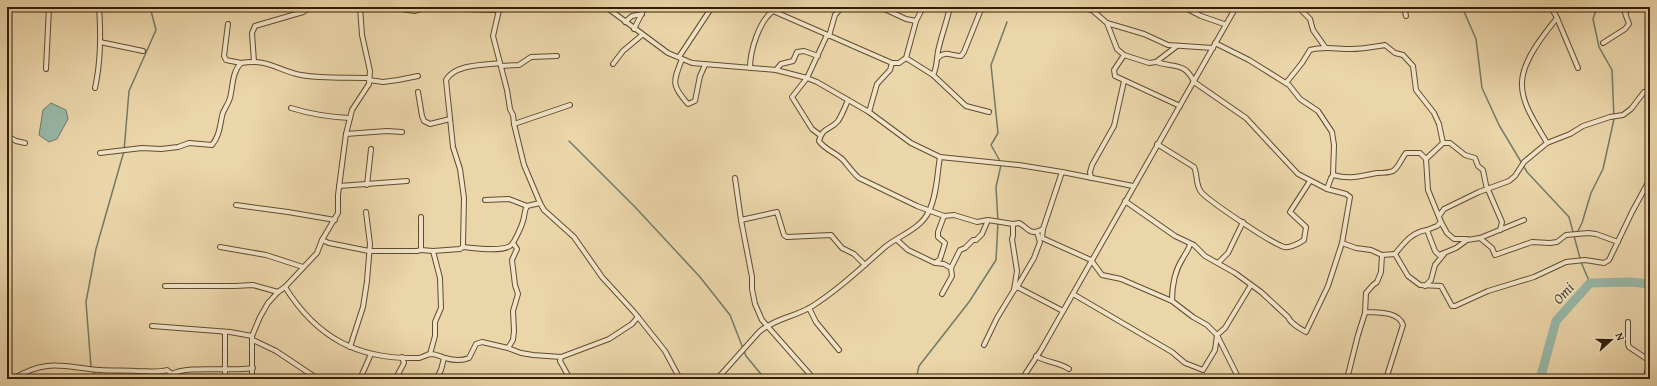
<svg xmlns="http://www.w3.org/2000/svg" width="1657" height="386" font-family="'Gentium Book Plus',serif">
<rect width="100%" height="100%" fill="#ebd6aa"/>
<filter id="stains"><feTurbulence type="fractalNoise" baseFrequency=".005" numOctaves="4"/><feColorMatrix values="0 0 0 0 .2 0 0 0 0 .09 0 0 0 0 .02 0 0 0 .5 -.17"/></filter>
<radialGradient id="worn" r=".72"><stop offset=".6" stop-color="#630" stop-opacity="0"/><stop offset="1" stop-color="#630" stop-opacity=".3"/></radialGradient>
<polygon fill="#98b9a9" stroke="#6f7b68" points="51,103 66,110 68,119 57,139 49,142 39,135 43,110"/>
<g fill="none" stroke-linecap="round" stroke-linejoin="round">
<g stroke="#6f7b68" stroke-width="1.5">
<polyline points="1462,7 1476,39 1482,88 1499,125 1527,172 1569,217 1581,262 1590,283"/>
<polyline points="569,141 636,208 700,277 730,315 746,356 765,379"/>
<polyline points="1000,161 991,145 998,133 991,65 1007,22"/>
<polyline points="1577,233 1582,223 1591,193 1603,169 1614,119 1612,70 1599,47 1593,19 1597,7"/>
<polyline points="91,367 86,302 96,249 124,151 129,91 156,30 150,7"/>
<polyline points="93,371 98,379"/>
<polyline points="916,379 919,366 969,302 996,260 998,222 996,187 1001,165"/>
</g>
<polyline stroke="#98b9a9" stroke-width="9" points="1540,379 1556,321 1590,283 1630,282 1650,284"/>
<g stroke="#604c30" stroke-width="6">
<g id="minor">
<polyline points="386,7 415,11 425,8 499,10 511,7"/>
<polyline points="606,7 668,53 692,63 776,70 807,78 817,82 869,112 911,143 940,157 1019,165 1062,172 1133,186"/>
<polyline points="770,7 773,11 892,63 899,63 906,58"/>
<polyline points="880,7 906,19 916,21"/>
<polyline points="923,7 916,21 906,58 933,75 966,106 989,112"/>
<polyline points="1081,7 1092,10 1107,23 1144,34 1168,45 1213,48"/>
<polyline points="1184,7 1201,16 1224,24"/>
<polyline points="1298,7 1310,19 1313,30 1325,47"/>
<polyline points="1404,7 1406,16"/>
<polyline points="1551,7 1557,18 1578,68"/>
<polyline points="499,10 493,36 507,90 510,109 513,115 514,124 524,165 540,203 544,210 574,237 602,277 634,312 665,351 680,379"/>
<polyline points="625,22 632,16 642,14"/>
<polyline points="1107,23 1117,49 1124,55 1149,63 1156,62 1177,46"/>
<polyline points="228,24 224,56 226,60 241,63"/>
<polyline points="634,29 645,7"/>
<polyline points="829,36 835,15 842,7"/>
<polyline points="100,42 143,51"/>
<polyline points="1215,43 1249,60 1289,85 1300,99 1318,111 1332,132 1334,145 1333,175 1331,178 1327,189"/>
<polyline points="1603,43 1625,29 1629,24 1625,13 1630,7"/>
<polyline points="1124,55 1114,70 1115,76 1180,106"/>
<polyline points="679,57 712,7"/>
<path d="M 938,58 C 944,50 952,56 961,56 L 964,52 L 982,7"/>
<path d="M 682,59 C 673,82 671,85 688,104 L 695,101 L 700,76 L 705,65"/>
<polyline points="254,62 252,33 255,26 303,12 311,7"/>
<path d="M 1156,62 C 1175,68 1185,62 1194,82 L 1246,118 L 1298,174 L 1327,189 L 1346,194 L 1350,197 L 1342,243 L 1356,248 L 1371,250 L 1382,255 L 1395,254 L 1408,276 L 1420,285 L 1441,286 L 1452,306 L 1455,306 L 1488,291 L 1534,277 L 1566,262 L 1585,260 L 1604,263 L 1609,260 L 1632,212 L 1650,179"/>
<polyline points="613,64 623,51 642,35"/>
<polyline points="501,66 519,65 531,57 557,56"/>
<path d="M 750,68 C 750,51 759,21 773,11"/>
<polyline points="46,69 49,7"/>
<polyline points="776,70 781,64 793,61 797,52 804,51 818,56"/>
<path d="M 933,75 C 938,66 936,57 939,47 C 942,34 947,21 950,7"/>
<polyline points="369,80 383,82 398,80 418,76"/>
<path d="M 1286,83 L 1302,63 L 1310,50 C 1324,46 1336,49 1350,49 C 1362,49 1373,47 1385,45 L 1395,53 L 1403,55 L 1413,66 L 1416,90 L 1434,113 L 1439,124 L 1443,143 L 1426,159"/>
<path d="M 95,88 C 101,61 101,34 99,7"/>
<polyline points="418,92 422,116 424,121 430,124 450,119"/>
<path d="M 848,100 C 845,107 842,115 838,121 C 831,130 822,127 819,141 C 825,150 837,153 844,161 C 849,167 853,173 859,178 L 917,206 L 944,216 L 954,215 L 977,222 L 988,220 L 1013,224 L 1019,223 C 1030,229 1029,236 1043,229 L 1062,172"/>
<path d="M 291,108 C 310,114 330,117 350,118"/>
<polyline points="869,112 877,84 890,70 892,63"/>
<polyline points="514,124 570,105"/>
<polyline points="346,134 387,131 402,132"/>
<polyline points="820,135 812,129 792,97 807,78 827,35"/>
<polyline points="7,136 16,141 25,143"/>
<polyline points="1443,143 1450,143 1465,155 1475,158 1478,166 1483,170 1486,185 1502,222 1500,230"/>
<path d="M 1547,143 C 1537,125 1521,104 1522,83 C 1522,61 1544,34 1557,18"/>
<path d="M 1157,144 L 1194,167 C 1198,175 1195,186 1202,193 C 1212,203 1271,243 1284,247 C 1291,248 1298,244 1304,240 L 1306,227 L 1290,212 L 1310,181"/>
<path d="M 100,153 L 142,148 L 161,149 L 178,147 L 189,143 L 212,145 C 219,137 220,126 222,116 C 223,110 228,105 230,98 C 233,86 232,72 241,63 C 267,58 279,71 301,75 C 324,79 346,77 369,78"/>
<path d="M 1333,175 C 1351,180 1360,176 1377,173 C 1382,173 1388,173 1393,171 C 1399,167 1401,159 1406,153 L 1420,153 L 1426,159 L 1428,190 L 1441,222 L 1437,226 L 1427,230"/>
<polyline points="735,178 741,220 777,212 784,235 787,237 831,235 842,248 854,254 865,265"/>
<polyline points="1091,178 1090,172 1092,165 1114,126 1124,81"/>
<polyline points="367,185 371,149"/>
<polyline points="339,186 407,181"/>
<polyline points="485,200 509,199 527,206 540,203"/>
<path d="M 1125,201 L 1175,236 L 1194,245 L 1205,256 L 1235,273 L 1261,292 L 1288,317 C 1291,324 1299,328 1306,332 L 1328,286 L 1342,243"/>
<polyline points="236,205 288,212 335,220"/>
<polyline points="1439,216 1444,209 1479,192 1509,181 1515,176 1524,162 1547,143 1570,134 1583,126 1610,117 1623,115 1631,109 1644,92 1650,93"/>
<polyline points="741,220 752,277 752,289 755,304 762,320 814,379"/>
<polyline points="1441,222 1447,233 1454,239 1467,239"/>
<polyline points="1043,229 1042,238 1091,260 1102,275 1121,279 1172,301"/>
<polyline points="1480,238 1492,248 1495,255 1532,242 1550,243 1557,242 1566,235 1588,233 1596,234 1618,242"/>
<polyline points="322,240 329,243 369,251 417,251 421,250 421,217"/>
<polyline points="897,240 908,250 935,263 940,259 945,243 938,237 938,232 944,216"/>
<path d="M 1190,244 C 1189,250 1186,252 1183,258 C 1175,270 1172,286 1172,301 L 1193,317 L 1207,325 L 1217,335 L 1239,379"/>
<polyline points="220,247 266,255 303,267"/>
<path d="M 463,247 C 475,248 500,252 510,246 C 514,244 522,225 523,221 C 525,215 524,211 527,206"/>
<path d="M 421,250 L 433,251 L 460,249 L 463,247 L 463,244 L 464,198 L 460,169 L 453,147 L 446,80 C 455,64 484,65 500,63"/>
<path d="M 1395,254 C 1404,243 1412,232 1427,230 L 1435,251 L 1439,255 L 1456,248 L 1467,240 L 1480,238 L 1524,220"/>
<polyline points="936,263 944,264 951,268 952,276 942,294"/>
<polyline points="1218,263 1228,253 1243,222"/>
<polyline points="951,268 960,250 965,248 973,240 976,240 982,234 988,220"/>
<polyline points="165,286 235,286 253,285 278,292"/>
<polyline points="1425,286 1431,280 1435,265 1444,254"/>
<path d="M 285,287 C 317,338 358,360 419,358 C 423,357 426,355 430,354 C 437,354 439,356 445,358 C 452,360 462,361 469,358 L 476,344 L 482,342 L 508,348 L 513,340 L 514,331 L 513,311 L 518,294 L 515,285 L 512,260 L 517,249 L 513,243"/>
<polyline points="1017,287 1063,311"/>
<polyline points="1014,290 1017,287 1034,258 1040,242 1037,232"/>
<polyline points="1073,294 1172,352 1185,363 1203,370 1215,350 1217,335 1225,328 1251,285"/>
<polyline points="809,308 816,322 839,350"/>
<path d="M 1365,312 C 1378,313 1398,311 1403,325 L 1386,379"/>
<polyline points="1628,322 1628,344 1629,347 1650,361"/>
<polyline points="152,326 230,332 252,336"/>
<polyline points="223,332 225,333 225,379"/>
<polyline points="253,340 276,351 318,379"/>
<polyline points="984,345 997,318 1014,290 1017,271 1012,239 1013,236 1013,224"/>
<polyline points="350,347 363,307 367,281 370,244 366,212"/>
<polyline points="508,348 521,353 533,355 561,357 609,339 632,324 638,317"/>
<polyline points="430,354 435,336 435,322 441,308 440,278 433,251"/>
<path d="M 1036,356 C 1048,363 1058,362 1069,369"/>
<polyline points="561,357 560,361 570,379"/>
<path d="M 172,374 C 187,365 232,372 253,368"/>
<path d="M 13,379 C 46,358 64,367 100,370 C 112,371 124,370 137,371 C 148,371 157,373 167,370 L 172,374 L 171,379"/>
<polyline points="252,379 252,336 260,317 268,303 278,292 285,287 317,253 322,240 338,213 338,195 346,134 352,110 369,84 370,71 362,35 360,7"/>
<polyline points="360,379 371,354"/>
<polyline points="397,379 397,376 404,363 402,357"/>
<polyline points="436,379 441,370 444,358"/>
<path d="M 717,379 L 759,332 C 774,319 794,317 811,307 C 838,290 861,268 885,247 C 900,235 921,229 929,211 C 937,195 937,174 940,157"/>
<polyline points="1022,379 1041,350 1236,7"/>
<polyline points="1347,379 1358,335 1365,313 1366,293 1373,285 1377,282 1381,272 1382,255"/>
<polyline points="1645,379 1650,362"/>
</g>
</g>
<use href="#minor" stroke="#f2e4c8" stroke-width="4"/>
</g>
<g text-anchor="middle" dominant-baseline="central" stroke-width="3" stroke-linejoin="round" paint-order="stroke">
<g font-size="15" font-style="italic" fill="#514c38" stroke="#f2e4c8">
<text transform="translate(1563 293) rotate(-48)">Omi</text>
</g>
</g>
<rect width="1657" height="386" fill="none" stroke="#ebd6aa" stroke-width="24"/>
<rect x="8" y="8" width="1641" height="370" fill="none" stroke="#321e07" stroke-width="2"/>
<rect x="12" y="12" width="1633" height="362" fill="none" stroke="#321e07"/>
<g transform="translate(1611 340) rotate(69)" stroke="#f2e4c8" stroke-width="3" paint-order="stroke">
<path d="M0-3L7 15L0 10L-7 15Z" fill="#321e07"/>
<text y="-6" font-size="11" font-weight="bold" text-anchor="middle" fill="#321e07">N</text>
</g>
<rect width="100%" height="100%" filter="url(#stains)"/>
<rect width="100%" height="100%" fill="url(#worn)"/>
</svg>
